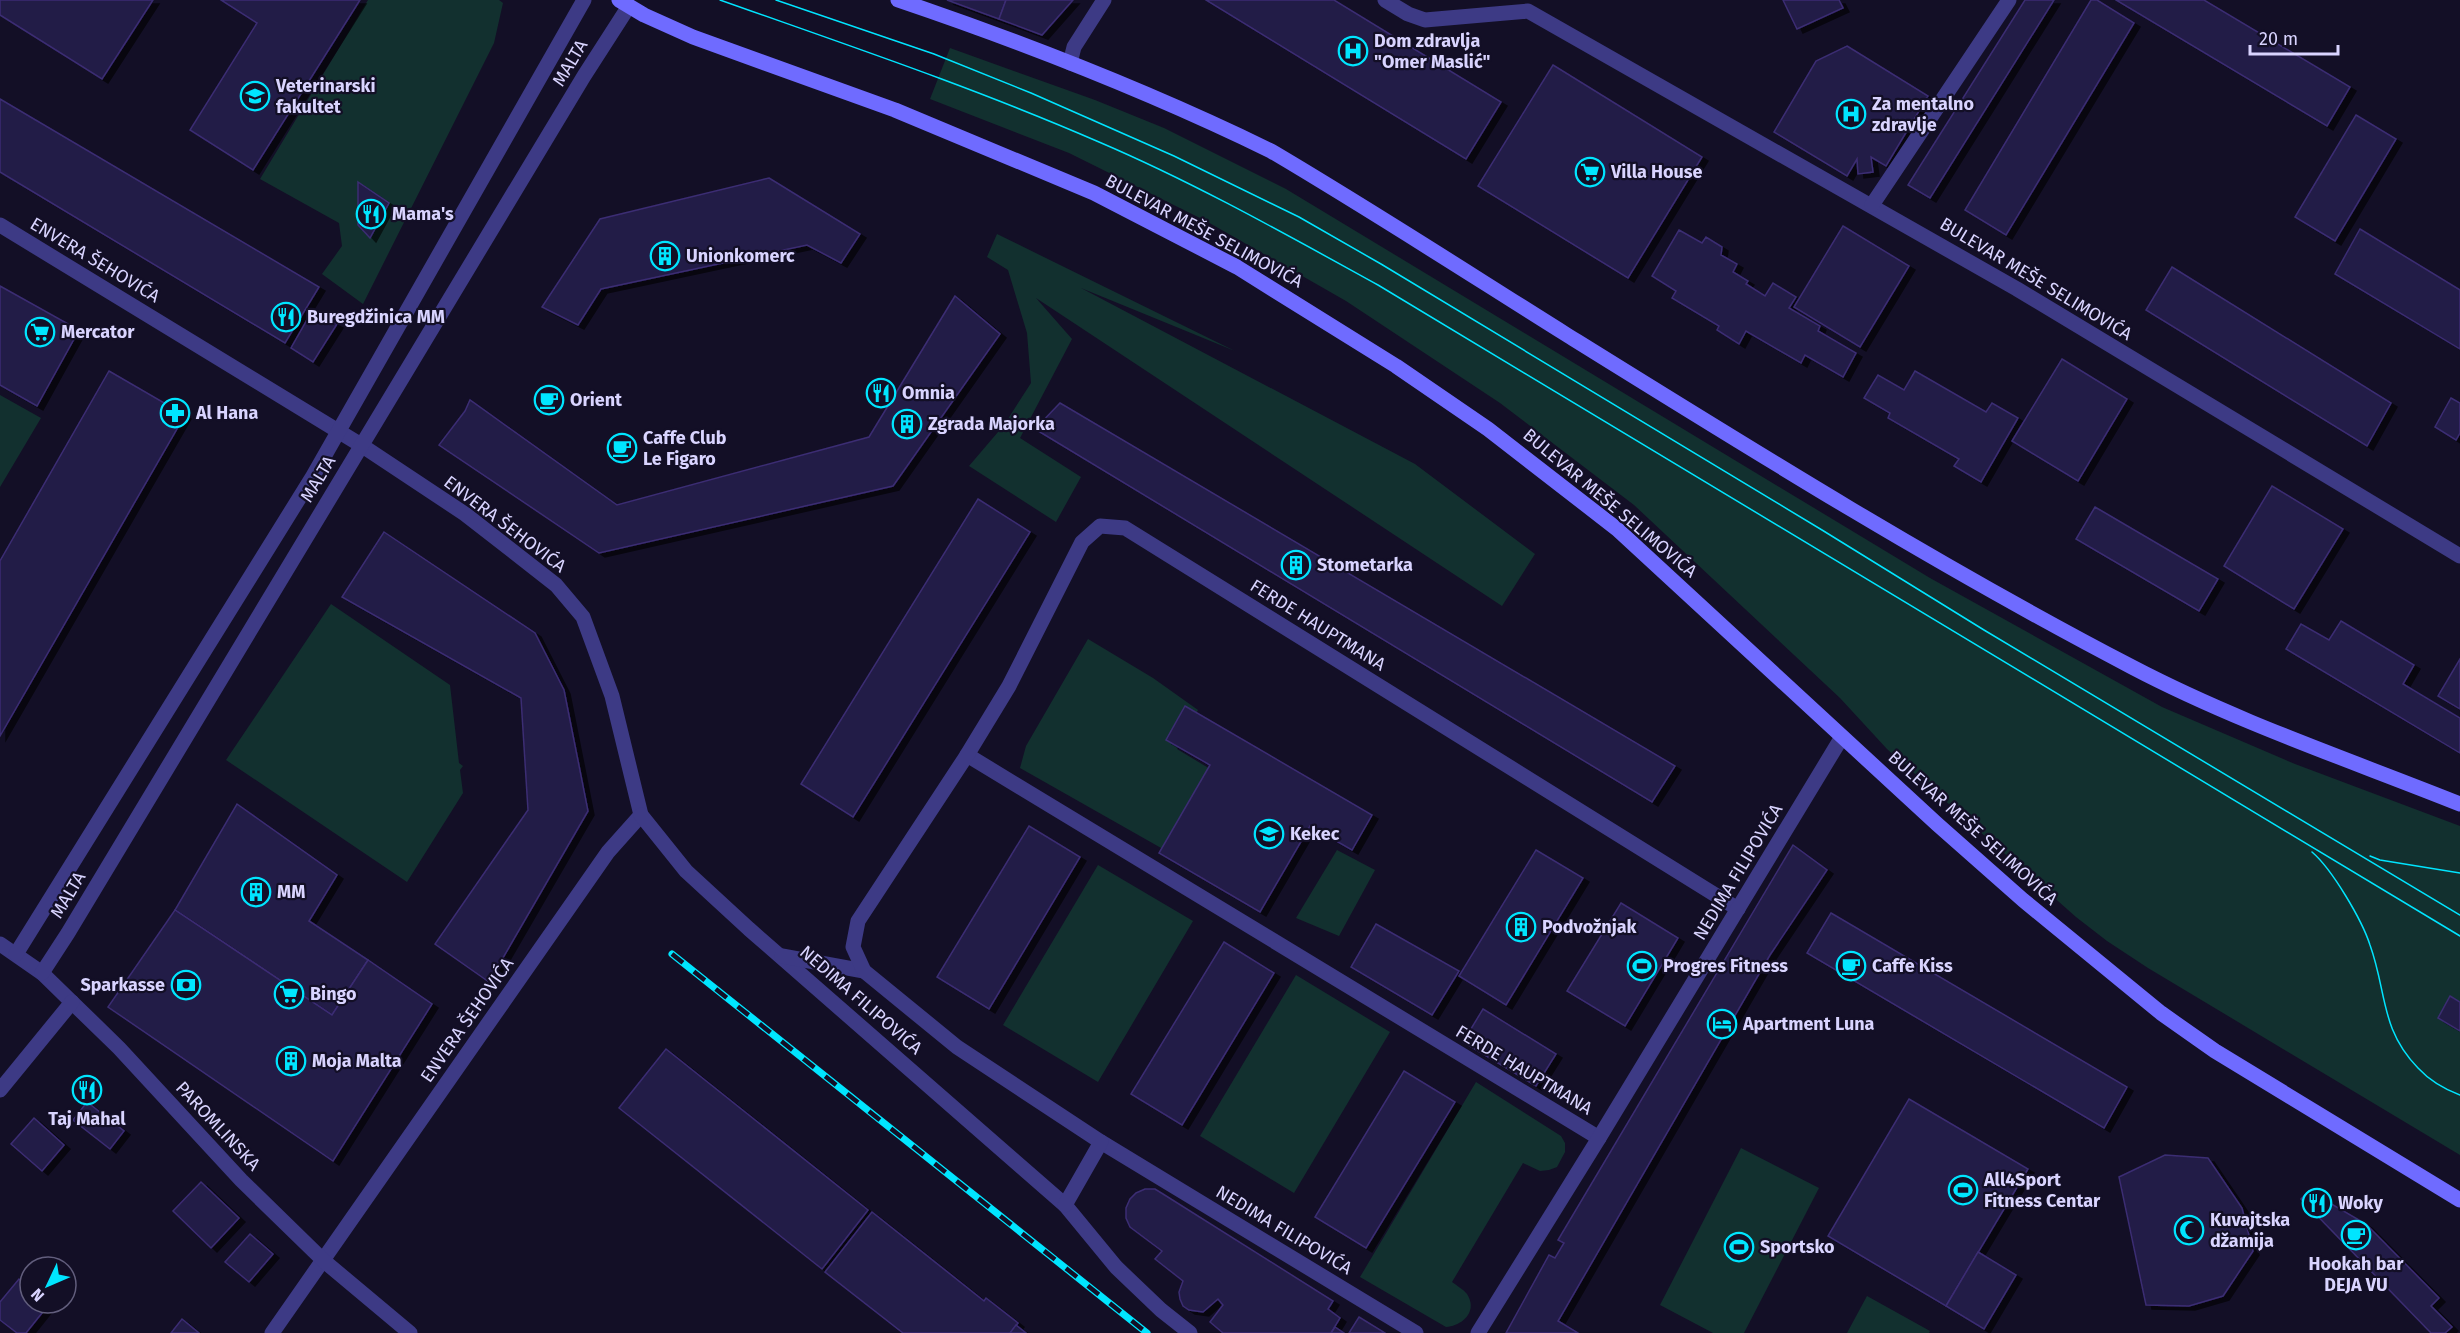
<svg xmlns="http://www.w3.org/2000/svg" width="2460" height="1333" font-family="'Fira Sans',sans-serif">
<defs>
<filter id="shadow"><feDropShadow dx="6" dy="4" stdDeviation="0" flood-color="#0009"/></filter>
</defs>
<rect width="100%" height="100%" fill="#130f26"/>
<g fill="#12302f">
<polygon points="368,0 499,0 503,3 494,43 363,304 322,274 342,246 339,223 260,179"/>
<polygon points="950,48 1095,100 1164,128 1286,189 1930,578 2162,707 2295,764 2460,826 2460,1155 2148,968 2107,941 2076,917 1887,749 1840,698 1634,505 1500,403 1346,301 1206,221 1069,153 930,99"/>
<polygon points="997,234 1235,351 1081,288 1415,464 1535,554 1502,606 1036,298 1072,339 1020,438 1081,477 1056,522 969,466 1004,425 1031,383 1027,333 1008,270 987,257"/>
<polygon points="0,395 41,418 0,487"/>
<polygon points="331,604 450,685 459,763 463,766 460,770 463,793 407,882 226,760"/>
<polygon points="1088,639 1153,678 1198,710 1177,749 1225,778 1177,857 1020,768 1026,746"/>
<polygon points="1337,850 1375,870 1339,936 1296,918"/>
<polygon points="1098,865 1193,921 1098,1082 1003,1025"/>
<polygon points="1296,975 1390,1032 1294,1193 1200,1136"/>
<path d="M 1476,1082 L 1561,1136 L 1565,1143 L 1565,1152 L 1557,1167 L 1549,1170 L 1540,1171 L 1523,1163 L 1452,1282 C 1457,1286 1463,1289 1467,1294 C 1478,1311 1463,1326 1446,1327 L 1360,1277 Z"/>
<polygon points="1741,1148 1819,1188 1744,1333 1713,1333 1660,1305"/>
<polygon points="1867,1296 1930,1331 1929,1333 1847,1333"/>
</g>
<g fill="#241b47" stroke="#3b2d73" stroke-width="1.5" filter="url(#shadow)">
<polygon points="0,0 153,0 102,79 0,15"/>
<polygon points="221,0 360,0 253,170 190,130 257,23"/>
<polygon points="947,0 1006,0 999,19"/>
<polygon points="1006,0 1073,0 1042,35 999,19"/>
<polygon points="1206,0 1334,0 1501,102 1466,159"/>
<polygon points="1783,0 1839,0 1843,8 1797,29"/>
<polygon points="2025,0 2054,0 1930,198 1908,185"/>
<polygon points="2091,0 2097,0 2134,23 2006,235 1965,210"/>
<polygon points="2116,0 2204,0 2350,87 2327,126"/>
<polygon points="1847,46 1928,96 1886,166 1871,157 1873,172 1858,174 1857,159 1847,176 1774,132 1816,61"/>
<polygon points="1553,65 1702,157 1628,278 1478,186"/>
<polygon points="0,99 319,287 285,343 0,172"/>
<polygon points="2356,115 2396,139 2335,241 2295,217"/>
<polygon points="769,178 860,234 841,263 807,245 601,289 578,325 542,307 600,219"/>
<polygon points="358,182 389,203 370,238 358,225"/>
<polygon points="1843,226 1909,266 1860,347 1794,307"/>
<polygon points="2360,229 2460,290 2460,349 2335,274"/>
<polygon points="1679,230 1702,243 1706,237 1722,247 1721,255 1737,264 1733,272 1748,281 1746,284 1765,296 1773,283 1796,297 1789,308 1820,326 1818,331 1856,353 1843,377 1805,355 1801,363 1746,331 1739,344 1717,330 1719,326 1672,298 1676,291 1652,276"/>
<polygon points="2172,267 2391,403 2367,446 2146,310"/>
<polygon points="0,286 79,330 37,406 0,385"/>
<polygon points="955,296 1000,334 893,486 599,553 439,445 465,411 470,400 617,505 869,437"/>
<polygon points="312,311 337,324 313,362 291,348"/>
<polygon points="2062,359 2127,399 2078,481 2012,441"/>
<polygon points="109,371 185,415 0,736 0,561"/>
<polygon points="1915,371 1986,412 1992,403 2018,418 1981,482 1954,466 1959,459 1888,418 1890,413 1864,398 1878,375 1904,390"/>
<polygon points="2451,398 2460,403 2460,433 2456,440 2435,427"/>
<polygon points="1060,403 1675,766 1652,802 1035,429"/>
<polygon points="2272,486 2343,529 2294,609 2224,566"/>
<polygon points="978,499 1030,532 853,817 801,784"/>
<polygon points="2095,507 2218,579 2199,611 2076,539"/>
<polygon points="384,532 535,633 564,690 588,811 489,982 435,944 528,810 521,698 342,597"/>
<polygon points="2341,621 2414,665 2403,684 2460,718 2460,753 2286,649 2301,624 2329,640"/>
<polygon points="2460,659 2460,709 2438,696"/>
<polygon points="1185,706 1372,815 1352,850 1310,826 1260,912 1159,853 1210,765 1166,740"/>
<polygon points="237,804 337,875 309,921 368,960 332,1015 175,910"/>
<polygon points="1029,826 1080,857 989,1009 937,977"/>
<polygon points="1793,845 1827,870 1770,955 1558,1321 1578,1333 1506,1333 1549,1255 1555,1258 1564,1243 1558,1240"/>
<polygon points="1536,850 1583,878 1506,1005 1459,976"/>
<polygon points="1621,903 1678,938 1625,1026 1567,991"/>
<polygon points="175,910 332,1015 368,960 432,1004 333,1161 108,1007"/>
<polygon points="1831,913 2127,1087 2104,1128 1807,953"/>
<polygon points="1376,924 1459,971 1432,1015 1351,967"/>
<polygon points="1224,942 1274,973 1182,1125 1131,1094"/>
<polygon points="2450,996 2460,1002 2460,1031 2438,1018"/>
<polygon points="1483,1009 1556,1054 1536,1086 1463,1042"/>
<polygon points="666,1049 868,1210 822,1269 619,1108"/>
<polygon points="1404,1071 1455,1102 1366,1248 1315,1217"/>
<polygon points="1909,1099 2028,1169 1946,1306 1828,1236"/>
<polygon points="87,1102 124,1131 110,1149 73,1120"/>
<polygon points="34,1118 64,1145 42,1171 11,1144"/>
<polygon points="2165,1155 2208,1158 2242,1208 2253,1251 2223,1296 2189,1306 2146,1305 2119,1177"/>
<polygon points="201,1182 239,1218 211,1248 173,1211"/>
<polygon points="1145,1189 1155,1189 1163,1194 1333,1301 1328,1309 1340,1318 1331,1333 1223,1333 1210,1322 1223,1305 1218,1299 1203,1312 1189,1310 1183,1306 1180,1299 1179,1292 1183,1281 1155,1259 1162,1251 1130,1227 1126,1218 1126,1208 1130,1199 1136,1193"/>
<polygon points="2309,1191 2366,1224 2439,1298 2431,1306 2452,1327 2445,1333 2431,1333 2301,1199"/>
<polygon points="872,1212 984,1301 986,1298 1018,1323 1010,1333 903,1333 825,1272"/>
<polygon points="250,1234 273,1254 249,1282 225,1262"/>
<polygon points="1978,1252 2016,1275 1984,1329 1946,1306"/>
<polygon points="19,1279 30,1288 30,1303 50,1303 26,1333 17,1333 0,1320 0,1302"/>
<polygon points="1359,1317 1385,1333 1349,1333"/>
<polygon points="182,1319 199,1333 171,1333"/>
<polygon points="1016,1325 1026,1333 1010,1333"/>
<polygon points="1335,1327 1344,1333 1331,1333"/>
</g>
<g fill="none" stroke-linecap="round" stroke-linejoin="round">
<g stroke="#3d3a85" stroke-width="15">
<polyline points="1385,0 1408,14 1425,20 1528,11 2017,289 2460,556"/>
<polyline points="1070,63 1074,47 1104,0"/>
<polyline points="1872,205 2009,0"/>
<polyline points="0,225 361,445 465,514 556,585 583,617 612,696 641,815 608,852 272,1333"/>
<polyline points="967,755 1599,1138"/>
<polyline points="641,815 686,871 749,929 1065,1205 1116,1267 1161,1310 1190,1333"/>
<polyline points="0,944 42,973 119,1048 241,1180 324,1261 410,1333"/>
<polyline points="16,954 313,476 584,0"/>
<polyline points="782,956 864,971"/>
<polyline points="42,973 68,933 584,76 629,6"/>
<polyline points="0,1090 72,1002"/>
<polyline points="1101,1142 1416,1333"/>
<polyline points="1065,1205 1101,1142 957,1047 864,971 853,947 858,921 967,755 1009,686 1082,542 1100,526 1125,528 1738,909"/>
<polyline points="1478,1333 1599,1138 1842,737"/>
</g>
<g stroke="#6f6bff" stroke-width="15">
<polyline points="619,0 644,15 693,37 895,110 1094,193 1237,267 1396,366 1488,429 1617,529 1937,824 2023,900 2161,1013 2215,1051 2460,1200"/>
<path d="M 898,0 C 1025,43 1150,92 1271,151 C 1371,210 1468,273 1567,335 C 1752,450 1938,566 2132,667 C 2237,722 2350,760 2460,804"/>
</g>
<g stroke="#00e5ff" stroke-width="1.5">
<path d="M 720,0 C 847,45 975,88 1099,142 C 1195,183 1287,235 1378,285 L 2460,936"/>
<polyline points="776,0 934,54 1031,93 1174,156 1299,217 1381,264 1822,530 1984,630 2460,915"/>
<path d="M 2312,852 C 2332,869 2362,920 2370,945 C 2387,992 2380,1029 2418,1068 C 2430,1081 2444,1089 2460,1095"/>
<polyline points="2370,856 2380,860 2460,873"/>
</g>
<g stroke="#00e5ff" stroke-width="7">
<polyline id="rail" points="672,954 1147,1333"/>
</g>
<use href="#rail" stroke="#130f26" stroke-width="4.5" stroke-dasharray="14" stroke-linecap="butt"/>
</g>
<defs>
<g id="hospital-ring" transform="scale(1.5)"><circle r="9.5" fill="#130f26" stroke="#00e5ff" stroke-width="1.5"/><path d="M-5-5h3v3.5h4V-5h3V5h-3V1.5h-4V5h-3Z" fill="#00e5ff"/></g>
<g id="university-ring" transform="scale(1.5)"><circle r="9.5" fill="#130f26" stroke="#00e5ff" stroke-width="1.5"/><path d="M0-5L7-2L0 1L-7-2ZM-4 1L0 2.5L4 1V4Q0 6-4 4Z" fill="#00e5ff"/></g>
<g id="supermarket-ring" transform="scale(1.5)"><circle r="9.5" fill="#130f26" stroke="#00e5ff" stroke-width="1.5"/><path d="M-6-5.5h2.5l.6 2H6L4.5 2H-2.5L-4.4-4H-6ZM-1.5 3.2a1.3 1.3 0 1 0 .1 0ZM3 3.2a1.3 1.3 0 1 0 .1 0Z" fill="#00e5ff"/></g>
<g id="restaurant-ring" transform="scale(1.5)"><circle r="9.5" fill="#130f26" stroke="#00e5ff" stroke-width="1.5"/><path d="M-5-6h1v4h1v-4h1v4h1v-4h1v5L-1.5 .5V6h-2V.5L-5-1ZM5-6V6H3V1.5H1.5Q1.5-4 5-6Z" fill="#00e5ff"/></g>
<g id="building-ring" transform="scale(1.5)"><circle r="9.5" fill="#130f26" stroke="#00e5ff" stroke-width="1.5"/><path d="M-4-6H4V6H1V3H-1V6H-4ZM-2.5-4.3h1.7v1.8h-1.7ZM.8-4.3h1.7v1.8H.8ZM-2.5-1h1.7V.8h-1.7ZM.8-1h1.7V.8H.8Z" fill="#00e5ff"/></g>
<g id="cafe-ring" transform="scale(1.5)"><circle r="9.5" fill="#130f26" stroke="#00e5ff" stroke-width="1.5"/><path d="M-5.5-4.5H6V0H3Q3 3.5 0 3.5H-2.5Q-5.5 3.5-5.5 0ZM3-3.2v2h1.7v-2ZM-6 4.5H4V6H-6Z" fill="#00e5ff"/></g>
<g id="pharmacy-ring" transform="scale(1.5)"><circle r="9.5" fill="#130f26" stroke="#00e5ff" stroke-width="1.5"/><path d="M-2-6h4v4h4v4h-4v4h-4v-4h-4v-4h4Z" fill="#00e5ff"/></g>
<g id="school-ring" transform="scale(1.5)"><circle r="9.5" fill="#130f26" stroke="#00e5ff" stroke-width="1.5"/><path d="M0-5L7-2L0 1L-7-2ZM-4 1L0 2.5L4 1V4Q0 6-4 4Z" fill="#00e5ff"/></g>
<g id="stadium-ring" transform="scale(1.5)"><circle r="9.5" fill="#130f26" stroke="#00e5ff" stroke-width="1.5"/><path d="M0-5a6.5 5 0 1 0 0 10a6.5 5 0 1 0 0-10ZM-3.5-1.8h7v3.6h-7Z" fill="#00e5ff"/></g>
<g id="bank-ring" transform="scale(1.5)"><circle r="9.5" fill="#130f26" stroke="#00e5ff" stroke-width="1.5"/><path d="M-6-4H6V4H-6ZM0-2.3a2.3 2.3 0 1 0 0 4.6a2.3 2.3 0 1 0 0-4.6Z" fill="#00e5ff"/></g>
<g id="hotel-ring" transform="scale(1.5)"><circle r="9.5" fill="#130f26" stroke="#00e5ff" stroke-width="1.5"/><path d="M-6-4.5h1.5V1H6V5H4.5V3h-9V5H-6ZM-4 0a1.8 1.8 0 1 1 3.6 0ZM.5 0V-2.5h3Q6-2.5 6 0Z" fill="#00e5ff"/></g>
<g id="mosque-ring" transform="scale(1.5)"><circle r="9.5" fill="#130f26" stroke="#00e5ff" stroke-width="1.5"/><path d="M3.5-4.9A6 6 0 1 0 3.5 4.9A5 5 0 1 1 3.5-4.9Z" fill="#00e5ff"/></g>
</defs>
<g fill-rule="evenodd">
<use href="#hospital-ring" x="1353" y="51"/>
<use href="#university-ring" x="255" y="96"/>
<use href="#hospital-ring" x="1851" y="114"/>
<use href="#supermarket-ring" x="1590" y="172"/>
<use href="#restaurant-ring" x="371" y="214"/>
<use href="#building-ring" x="665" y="256"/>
<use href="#restaurant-ring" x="286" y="317"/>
<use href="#supermarket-ring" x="40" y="332"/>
<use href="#restaurant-ring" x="881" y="393"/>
<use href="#cafe-ring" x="549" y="400"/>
<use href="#pharmacy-ring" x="175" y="413"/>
<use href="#building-ring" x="907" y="424"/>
<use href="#cafe-ring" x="622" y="448"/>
<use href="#building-ring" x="1296" y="565"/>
<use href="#school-ring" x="1269" y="834"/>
<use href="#building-ring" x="256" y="892"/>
<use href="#building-ring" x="1521" y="927"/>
<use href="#stadium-ring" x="1642" y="966"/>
<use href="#cafe-ring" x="1851" y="966"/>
<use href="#bank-ring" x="186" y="985"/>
<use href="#supermarket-ring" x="289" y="994"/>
<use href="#hotel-ring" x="1722" y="1024"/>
<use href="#building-ring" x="291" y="1061"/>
<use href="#restaurant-ring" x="87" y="1090"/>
<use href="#stadium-ring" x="1963" y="1190"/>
<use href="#restaurant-ring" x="2317" y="1203"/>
<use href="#mosque-ring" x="2189" y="1230"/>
<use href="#cafe-ring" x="2356" y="1235"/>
<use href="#stadium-ring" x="1739" y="1247"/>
</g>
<g text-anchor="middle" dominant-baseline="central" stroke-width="4.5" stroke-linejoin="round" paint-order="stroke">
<g font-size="18" font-weight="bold" fill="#d9d4ff" stroke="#130f26" text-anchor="start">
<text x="1374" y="41">Dom zdravlja<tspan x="1374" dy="21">"Omer Maslić"</tspan></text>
<text x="276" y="86">Veterinarski<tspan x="276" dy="21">fakultet</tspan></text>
<text x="1872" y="104">Za mentalno<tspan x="1872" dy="21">zdravlje</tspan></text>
<text x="1611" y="172">Villa House</text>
<text x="392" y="214">Mama's</text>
<text x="686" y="256">Unionkomerc</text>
<text x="307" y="317">Buregdžinica MM</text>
<text x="61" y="332">Mercator</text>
<text x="902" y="393">Omnia</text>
<text x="570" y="400">Orient</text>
<text x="196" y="413">Al Hana</text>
<text x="928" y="424">Zgrada Majorka</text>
<text x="643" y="438">Caffe Club<tspan x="643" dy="21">Le Figaro</tspan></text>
<text x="1317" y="565">Stometarka</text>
<text x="1290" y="834">Kekec</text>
<text x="277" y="892">MM</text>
<text x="1542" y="927">Podvožnjak</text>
<text x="1663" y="966">Progres Fitness</text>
<text x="1872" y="966">Caffe Kiss</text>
<text x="165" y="985" text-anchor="end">Sparkasse</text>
<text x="310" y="994">Bingo</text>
<text x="1743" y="1024">Apartment Luna</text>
<text x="312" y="1061">Moja Malta</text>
<text x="87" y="1119" text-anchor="middle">Taj Mahal</text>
<text x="1984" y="1180">All4Sport<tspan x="1984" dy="21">Fitness Centar</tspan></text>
<text x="2338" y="1203">Woky</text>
<text x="2210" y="1220">Kuvajtska<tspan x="2210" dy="21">džamija</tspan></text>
<text x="1760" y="1247">Sportsko</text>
<text x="2356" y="1264" text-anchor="middle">Hookah bar<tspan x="2356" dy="21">DEJA VU</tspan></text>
</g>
<g font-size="18" fill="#d9d4ff" stroke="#130f26">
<text transform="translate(570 63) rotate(-59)">MALTA</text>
<text transform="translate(1204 231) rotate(28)">BULEVAR MEŠE SELIMOVIĆA</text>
<text transform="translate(95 260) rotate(31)">ENVERA ŠEHOVIĆA</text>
<text transform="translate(2036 279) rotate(31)">BULEVAR MEŠE SELIMOVIĆA</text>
<text transform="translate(318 479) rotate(-59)">MALTA</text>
<text transform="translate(1610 503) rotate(40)">BULEVAR MEŠE SELIMOVIĆA</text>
<text transform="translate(505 524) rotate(37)">ENVERA ŠEHOVIĆA</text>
<text transform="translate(1318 625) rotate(32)">FERDE HAUPTMANA</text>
<text transform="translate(1973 828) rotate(42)">BULEVAR MEŠE SELIMOVIĆA</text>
<text transform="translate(1738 872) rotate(-59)">NEDIMA FILIPOVIĆA</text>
<text transform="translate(68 895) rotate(-59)">MALTA</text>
<text transform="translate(861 1000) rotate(41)">NEDIMA FILIPOVIĆA</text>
<text transform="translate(467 1020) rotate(-55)">ENVERA ŠEHOVIĆA</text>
<text transform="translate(1524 1070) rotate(31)">FERDE HAUPTMANA</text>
<text transform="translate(218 1126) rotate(47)">PAROMLINSKA</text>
<text transform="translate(1284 1230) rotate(31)">NEDIMA FILIPOVIĆA</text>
</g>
</g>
<g transform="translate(48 1285) rotate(226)"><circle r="28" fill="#130f26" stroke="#625e7d" stroke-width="1.5"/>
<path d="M0-4.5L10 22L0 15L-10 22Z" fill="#00e5ff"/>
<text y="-9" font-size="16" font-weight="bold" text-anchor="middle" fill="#d9d4ff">N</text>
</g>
<path d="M2250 45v9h88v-9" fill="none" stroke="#d9d4ff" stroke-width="3"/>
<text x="2259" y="45" font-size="18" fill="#d9d4ff" stroke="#130f26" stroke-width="4.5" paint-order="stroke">20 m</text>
</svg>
